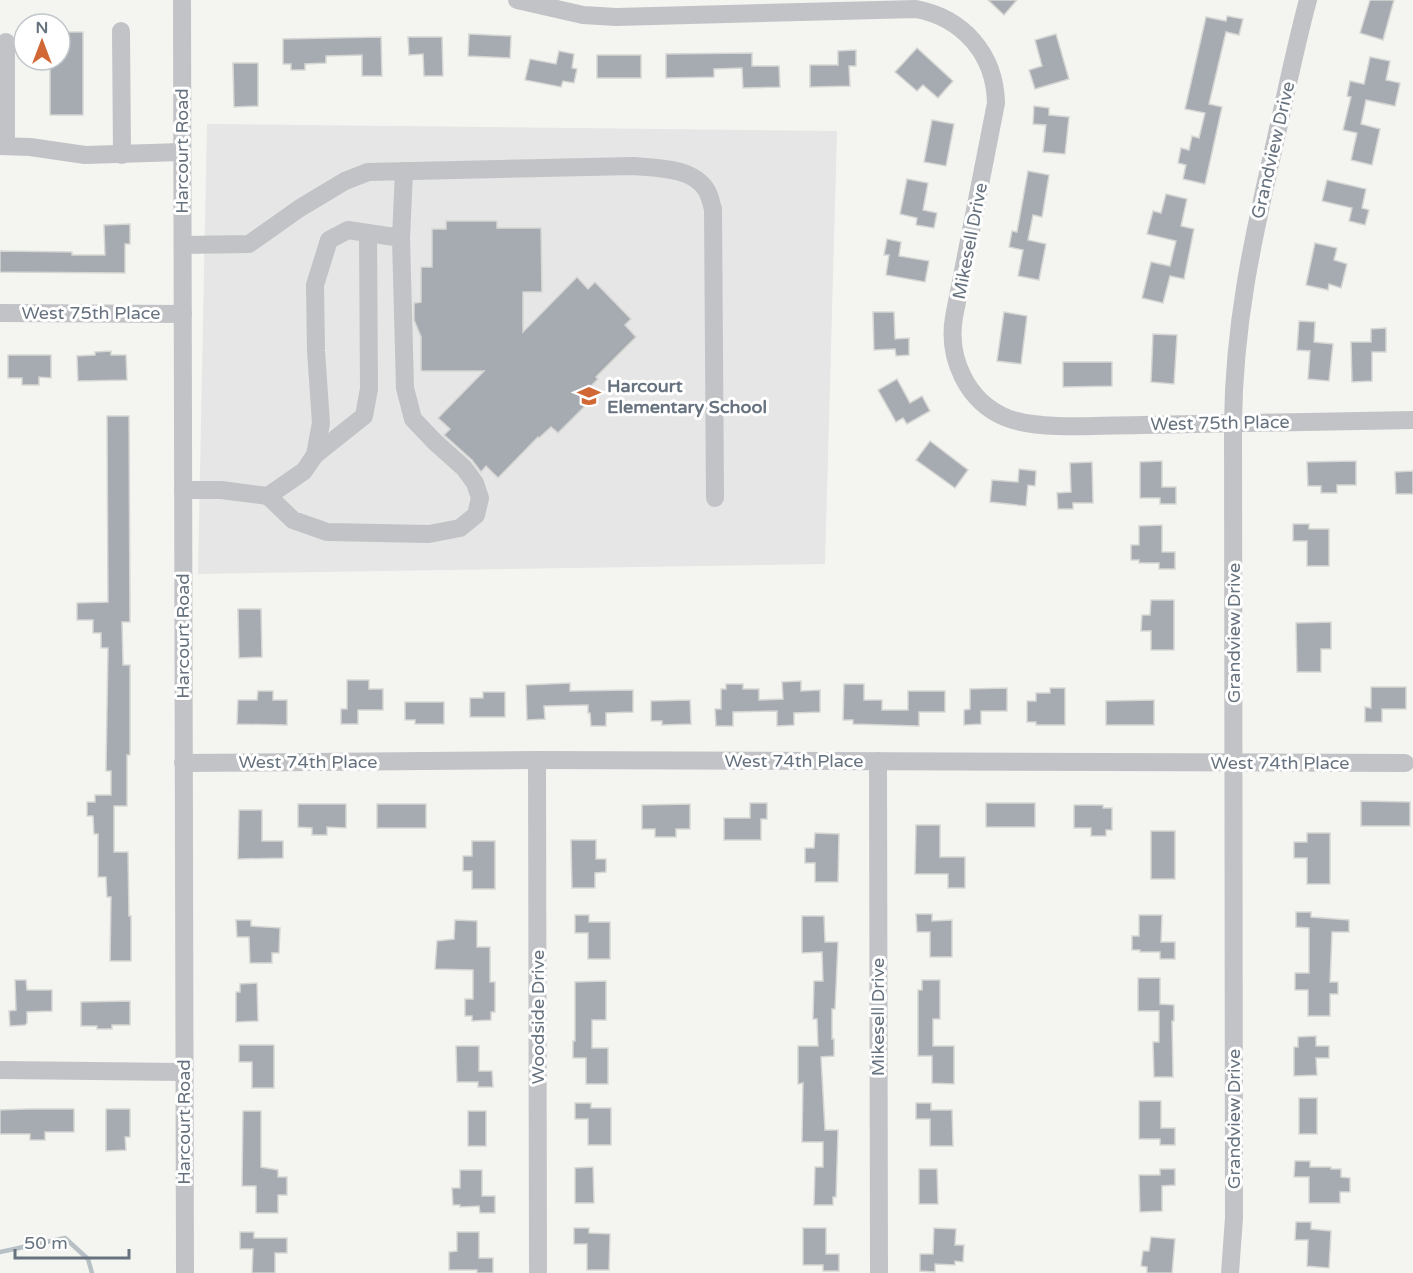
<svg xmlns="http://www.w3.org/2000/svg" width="1413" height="1273" font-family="'Varela Round',sans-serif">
<rect width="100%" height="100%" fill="#f4f5f1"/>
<polygon fill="#e5e6e5" points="207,124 837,131 825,564 198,574"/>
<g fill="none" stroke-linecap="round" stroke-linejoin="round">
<polyline stroke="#b7c0c5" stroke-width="4.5" points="0,1252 65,1238 88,1259 92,1273"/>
</g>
<g fill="#a5abb1" stroke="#d6d6d4" stroke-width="1.5">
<polygon points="988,0 1017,0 1004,15"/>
<polygon points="1370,0 1394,0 1383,40 1360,33"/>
<polygon points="1227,16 1243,19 1239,35 1226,32 1209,104 1222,107 1205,184 1183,179 1186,165 1178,163 1181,148 1189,150 1192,136 1199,138 1205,113 1185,109 1206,17 1226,21"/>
<polygon points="60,32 83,32 83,115 50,115 50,60 60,60"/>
<polygon points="469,34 511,36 510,58 468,56"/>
<polygon points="1056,34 1069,79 1035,89 1029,70 1042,66 1035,40"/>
<polygon points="381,37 382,76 362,76 362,55 326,56 326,63 305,64 305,70 291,70 291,64 283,64 283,39"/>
<polygon points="408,37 442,37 443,76 424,76 423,54 409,55"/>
<polygon points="917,48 953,81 938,98 923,85 917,91 895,72"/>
<polygon points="856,50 856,66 849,66 850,86 810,87 810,65 838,65 838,51"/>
<polygon points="559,51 574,54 572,68 577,69 574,83 563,81 561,87 525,80 530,59 556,64"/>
<polygon points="752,53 752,66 779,66 780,87 743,88 742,68 714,69 714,77 666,78 666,54"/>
<rect x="597" y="55" width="44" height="23"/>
<polygon points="1370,57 1390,61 1386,80 1400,83 1395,106 1366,100 1361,124 1380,129 1372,165 1351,160 1357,133 1343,130 1351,97 1347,96 1350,81 1364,84"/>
<polygon points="233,63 258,63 258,106 234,107"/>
<polygon points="1034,106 1049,108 1049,115 1069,117 1065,154 1043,152 1046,125 1033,124"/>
<polygon points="932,120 954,124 946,166 924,162"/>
<polygon points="1028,171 1049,175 1042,217 1033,215 1028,240 1046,244 1039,280 1018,276 1023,250 1009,247 1012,231 1017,232"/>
<polygon points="907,179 928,183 923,210 937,213 934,228 916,225 917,218 900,214"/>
<polygon points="1327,180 1366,189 1362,208 1369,210 1365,225 1349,221 1352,208 1322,201"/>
<polygon points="1166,194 1187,199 1181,226 1194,229 1184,279 1170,276 1163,303 1142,298 1151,262 1170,266 1176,241 1147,234 1153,211 1161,213"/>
<polygon points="446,221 497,221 497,228 541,228 542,292 523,292 523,332 577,277 588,289 595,282 631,319 625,325 636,337 596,377 598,379 587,390 594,397 558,433 551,427 539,438 538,437 498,478 486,466 481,472 472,460 444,435 450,429 438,418 484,371 421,371 421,337 414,320 414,303 421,302 421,267 432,267 432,229 446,229"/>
<polygon points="130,224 130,244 125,244 125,273 0,272 0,251 72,252 72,255 105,255 104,225"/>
<polygon points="887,239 901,242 899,256 929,261 925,282 886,275 889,255 884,255"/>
<polygon points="1315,243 1337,248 1334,260 1347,264 1341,288 1329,284 1328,290 1306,285"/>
<polygon points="873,312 894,312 895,339 909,338 909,355 896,356 895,349 874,350"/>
<polygon points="1004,312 1027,316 1021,364 997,361"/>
<polygon points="1299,321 1315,322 1314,342 1333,344 1329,381 1308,379 1310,351 1297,350"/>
<polygon points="1386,328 1386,352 1372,352 1372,381 1352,382 1351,342 1371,342 1371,329"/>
<polygon points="1153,334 1177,335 1174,384 1151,382"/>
<polygon points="111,351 111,355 126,355 127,380 78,381 77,356 95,355 95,352"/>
<polygon points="8,355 51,355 51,378 39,377 39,385 22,385 22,378 8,378"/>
<polygon points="1063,362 1112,362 1112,386 1063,387"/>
<polygon points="897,379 910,403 922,396 930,411 907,424 903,418 896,422 878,390"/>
<polygon points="107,416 129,416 130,622 122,622 123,665 130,665 130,755 127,755 127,806 114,806 114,852 128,852 129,916 131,916 131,961 110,961 111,897 107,897 106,877 98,877 98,834 94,834 93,816 87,816 87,802 95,802 95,795 111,795 111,771 106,771 108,648 101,648 101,633 93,633 93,620 77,620 77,603 108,602"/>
<polygon points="930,441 968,470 955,488 916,460"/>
<polygon points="1162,461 1162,487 1176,487 1176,504 1160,504 1160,498 1140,498 1140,462"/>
<polygon points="1356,461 1356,485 1337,485 1337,493 1321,493 1321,486 1308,486 1307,462"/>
<polygon points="1092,462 1093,503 1073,503 1073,509 1058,509 1057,493 1071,492 1070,463"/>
<polygon points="1019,469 1036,471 1035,486 1028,485 1026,506 990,502 992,480 1018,482"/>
<polygon points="1413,471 1413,494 1396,494 1395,472"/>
<polygon points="1293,524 1309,524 1309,529 1329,529 1329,566 1307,566 1307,541 1293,541"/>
<polygon points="1162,525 1162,552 1175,552 1175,569 1159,569 1159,563 1139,563 1139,560 1131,560 1131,545 1139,545 1139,526"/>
<polygon points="1151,600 1174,600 1174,650 1151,650 1151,631 1141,631 1142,615 1150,615"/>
<polygon points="238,609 261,609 262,657 239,658"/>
<polygon points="1331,622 1331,649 1321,649 1321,672 1297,672 1296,623"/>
<polygon points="347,680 369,680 369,689 383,689 383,710 358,710 358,724 341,724 341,709 347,709"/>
<polygon points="801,681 801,691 820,690 820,712 794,713 794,725 777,726 777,711 733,712 733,726 716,726 715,709 721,709 721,689 726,689 726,684 743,684 743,689 759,689 759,700 783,699 782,682"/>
<polygon points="570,683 570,691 633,690 633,712 606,713 606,726 591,726 590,713 588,713 588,705 544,706 545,719 527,720 526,685"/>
<polygon points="844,684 864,684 864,700 882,700 882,710 908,710 908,691 945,691 945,712 919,712 919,726 853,724 853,720 843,720"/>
<polygon points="1371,687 1406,687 1406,709 1382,709 1382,722 1365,722 1365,707 1371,708"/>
<polygon points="1007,688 1007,711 981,711 981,724 964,725 964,710 970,709 970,689"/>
<polygon points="1050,688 1065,688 1065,725 1036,725 1036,722 1027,722 1027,701 1036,701 1036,693 1050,693"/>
<polygon points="258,691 273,691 273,700 287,700 287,725 237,724 238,700 257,700"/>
<polygon points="483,692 505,692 505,717 470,717 470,698 483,698"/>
<polygon points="690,700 691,724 662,725 662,721 651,721 651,701"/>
<polygon points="1154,700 1154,725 1106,725 1106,701"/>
<polygon points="405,702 444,702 444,724 415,724 415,720 405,720"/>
<polygon points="1361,801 1410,802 1410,826 1361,826"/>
<polygon points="750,803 767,803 767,819 761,819 761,840 724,840 724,818 750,818"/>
<rect x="986" y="803" width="49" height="24"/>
<polygon points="298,804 346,804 346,828 327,827 327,835 312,835 312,828 298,827"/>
<rect x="377" y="804" width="49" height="24"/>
<polygon points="690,804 690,829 676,829 676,837 655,837 655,829 642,829 642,805"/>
<polygon points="1074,805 1103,805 1103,808 1112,808 1112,830 1106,830 1106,836 1091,836 1091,828 1074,828"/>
<polygon points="239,810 262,810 262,841 283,841 283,858 238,859"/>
<polygon points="916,825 940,825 940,857 965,857 965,888 948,888 948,874 915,874"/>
<rect x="1151" y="831" width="24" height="48"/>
<polygon points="815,833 839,834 838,882 815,882 815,863 805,863 805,848 814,848"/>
<polygon points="1307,833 1330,833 1330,884 1307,884 1307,858 1294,858 1294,842 1307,842"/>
<polygon points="571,840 596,840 596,859 606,859 606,872 595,873 595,888 572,888"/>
<polygon points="472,841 495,841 495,889 472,889 472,871 463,871 463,856 472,856"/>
<polygon points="1296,912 1311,912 1311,917 1349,920 1349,932 1332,932 1330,982 1338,982 1338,994 1330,994 1330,1016 1308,1016 1308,990 1295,990 1295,973 1309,973 1309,928 1296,927"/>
<polygon points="916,914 932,914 932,921 952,920 952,957 930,957 930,932 917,932"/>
<polygon points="575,915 589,915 589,922 610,922 610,959 588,959 588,933 575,933"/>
<polygon points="1139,915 1162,915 1161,942 1175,942 1175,959 1160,959 1160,952 1140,952 1140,950 1132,950 1132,936 1139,936"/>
<polygon points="802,916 824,916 825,942 838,942 835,1009 832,1009 832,1039 834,1039 834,1056 821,1057 825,1130 838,1130 836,1197 833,1197 833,1205 814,1205 815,1167 823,1167 823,1142 802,1142 803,1083 798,1084 798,1046 818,1046 817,1019 813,1019 814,981 823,981 822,952 802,953"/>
<polygon points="236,920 251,920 251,926 280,928 279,953 272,953 272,963 250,963 249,937 237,937"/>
<polygon points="455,920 477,921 477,947 490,947 490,982 495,982 495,1012 491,1012 491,1020 472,1021 472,1016 465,1016 465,999 473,999 473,970 435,969 437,941 454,939"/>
<polygon points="1138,978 1160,978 1160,1004 1174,1005 1174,1021 1172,1021 1173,1077 1154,1077 1153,1042 1159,1042 1159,1011 1138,1011"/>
<polygon points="15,980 26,980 27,990 52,990 52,1011 27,1012 27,1023 25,1025 10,1026 9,1011 16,1010"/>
<polygon points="922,980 940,980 940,1019 933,1019 933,1046 954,1046 954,1084 932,1083 932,1056 918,1056 918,990 922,990"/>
<polygon points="606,981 606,1020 592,1020 592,1048 608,1048 608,1084 586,1084 586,1058 573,1058 573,1041 575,1041 575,982"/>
<polygon points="257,983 258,1021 236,1022 236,992 240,992 240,984"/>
<polygon points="130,1001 130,1025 112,1025 112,1029 97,1029 97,1026 81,1026 81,1002"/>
<polygon points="1316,1036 1316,1046 1329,1046 1329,1058 1316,1058 1317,1075 1294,1076 1294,1047 1298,1047 1298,1037"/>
<polygon points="239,1045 274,1045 274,1088 252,1088 252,1062 239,1062"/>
<polygon points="456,1046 479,1046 479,1071 492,1071 493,1087 478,1087 478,1082 457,1082"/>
<rect x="1299" y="1098" width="18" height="36"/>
<polygon points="1139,1101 1161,1101 1161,1128 1175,1128 1175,1145 1160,1145 1160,1139 1139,1139"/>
<polygon points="575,1103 591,1103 591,1108 611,1108 611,1145 588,1145 588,1119 575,1119"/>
<polygon points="916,1103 931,1103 931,1110 952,1110 953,1146 930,1146 930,1119 916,1119"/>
<polygon points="28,1109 74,1109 74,1132 45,1132 45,1140 30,1140 30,1134 0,1134 0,1110"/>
<polygon points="106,1109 130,1109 130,1137 125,1137 126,1150 106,1151"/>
<polygon points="243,1111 261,1111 261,1167 278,1170 278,1177 287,1177 287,1195 278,1195 278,1213 256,1213 256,1186 242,1186"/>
<rect x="468" y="1111" width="18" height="35"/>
<polygon points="1295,1161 1310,1161 1310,1167 1331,1167 1331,1169 1341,1169 1341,1177 1350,1178 1350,1192 1340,1192 1340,1203 1309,1203 1309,1177 1294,1177"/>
<polygon points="593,1167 594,1203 575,1203 575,1168"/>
<polygon points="919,1169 937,1169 938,1204 919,1204"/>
<polygon points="1160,1169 1175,1169 1175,1185 1162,1186 1162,1211 1140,1212 1139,1175 1160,1175"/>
<polygon points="460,1170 482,1170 482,1196 495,1196 495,1213 480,1213 479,1206 460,1207 460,1205 453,1205 452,1188 460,1188"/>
<polygon points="1296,1222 1311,1222 1311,1229 1331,1231 1329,1268 1307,1266 1308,1240 1295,1240"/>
<polygon points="574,1228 589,1228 589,1233 610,1234 609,1270 587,1270 587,1244 574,1244"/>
<polygon points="803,1228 826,1228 826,1254 839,1254 839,1271 823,1271 823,1265 803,1265"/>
<polygon points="934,1228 956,1229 955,1245 964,1245 963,1262 955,1261 955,1265 935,1264 935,1272 920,1271 920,1254 933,1254"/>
<polygon points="240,1232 254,1232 254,1238 287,1238 287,1253 275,1253 275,1273 252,1273 253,1249 240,1249"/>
<polygon points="457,1232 479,1232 479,1258 493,1258 493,1273 477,1273 477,1270 449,1270 449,1252 457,1251"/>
<polygon points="1151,1237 1175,1239 1172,1273 1147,1273 1147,1267 1141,1266 1143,1251 1149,1251"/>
</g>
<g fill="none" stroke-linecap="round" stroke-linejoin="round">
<g stroke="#c1c3c6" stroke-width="18">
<polyline points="182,0 185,1273"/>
<path d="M 517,0 L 583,15 L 616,17 L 916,9 C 963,18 995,54 996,103 L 954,317 C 947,358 967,402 1007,418 C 1040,431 1107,425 1143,425 C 1233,423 1323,422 1413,420"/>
<polyline points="121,31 122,155"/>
<polyline points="0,146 30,147 85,155 182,152"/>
<polyline points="6,146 6,42"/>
<path d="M 183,245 L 249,244 L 300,208 L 345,181 L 368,172 L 633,166 C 656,168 694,167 707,191 C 710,196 711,203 713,209 L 715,498"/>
<polyline points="0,313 183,314"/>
<polyline points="315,455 364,416 369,389 368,233"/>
<polyline points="183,490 221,490 268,496 304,471 315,455 321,423 316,351 315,285 329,240 348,230 401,238 404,171"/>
<polyline points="268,496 293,520 327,532 429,534 460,528 476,515 480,498 475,483 464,468 435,442 413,419 405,388 401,238"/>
<polyline points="537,760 538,1273"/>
<polyline points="878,761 879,1273"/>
<polyline points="183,763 537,760 1405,763"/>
<polyline points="0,1070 184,1072"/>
<path d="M 1230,1273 L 1234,1218 L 1233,423 C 1234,325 1252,242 1274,147 C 1285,98 1295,48 1308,0"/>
</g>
</g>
<defs>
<g id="school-bare" transform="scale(1.8)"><path d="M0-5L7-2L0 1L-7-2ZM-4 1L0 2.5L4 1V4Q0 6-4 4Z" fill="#d16735" stroke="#fff" stroke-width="2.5" paint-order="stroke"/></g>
</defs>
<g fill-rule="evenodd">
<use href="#school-bare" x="589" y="396"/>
</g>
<g text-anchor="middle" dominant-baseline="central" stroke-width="6" stroke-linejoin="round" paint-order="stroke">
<g font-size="18" fill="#67727f" stroke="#fff">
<text transform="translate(1273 150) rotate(-77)">Grandview Drive</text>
<text transform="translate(182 151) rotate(-90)">Harcourt Road</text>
<text transform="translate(970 241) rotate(-79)">Mikesell Drive</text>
<text x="91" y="313">West 75th Place</text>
<text transform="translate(1220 423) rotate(-1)">West 75th Place</text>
<text transform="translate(1234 633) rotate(-90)">Grandview Drive</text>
<text transform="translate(183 636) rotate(-90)">Harcourt Road</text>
<text x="794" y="761">West 74th Place</text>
<text x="308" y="762">West 74th Place</text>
<text x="1280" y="763">West 74th Place</text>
<text transform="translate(538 1017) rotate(-90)">Woodside Drive</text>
<text transform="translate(878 1017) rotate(-90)">Mikesell Drive</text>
<text transform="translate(1234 1119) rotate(-90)">Grandview Drive</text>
<text transform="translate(184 1122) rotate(-90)">Harcourt Road</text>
</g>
<g font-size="18" font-weight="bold" fill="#67727f" stroke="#fff" text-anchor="start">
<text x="607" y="386">Harcourt<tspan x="607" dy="21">Elementary School</tspan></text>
</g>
</g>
<g transform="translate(42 42)"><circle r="28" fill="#ffffff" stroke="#c2c7cc" stroke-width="1.5"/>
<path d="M0-4.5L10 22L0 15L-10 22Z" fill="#d16735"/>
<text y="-9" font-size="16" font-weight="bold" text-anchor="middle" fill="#67727f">N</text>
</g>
<path d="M15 1249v9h114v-9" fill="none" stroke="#67727f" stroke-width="3"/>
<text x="24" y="1249" font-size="18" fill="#67727f" stroke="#ffffff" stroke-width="4.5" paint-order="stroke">50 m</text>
</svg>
